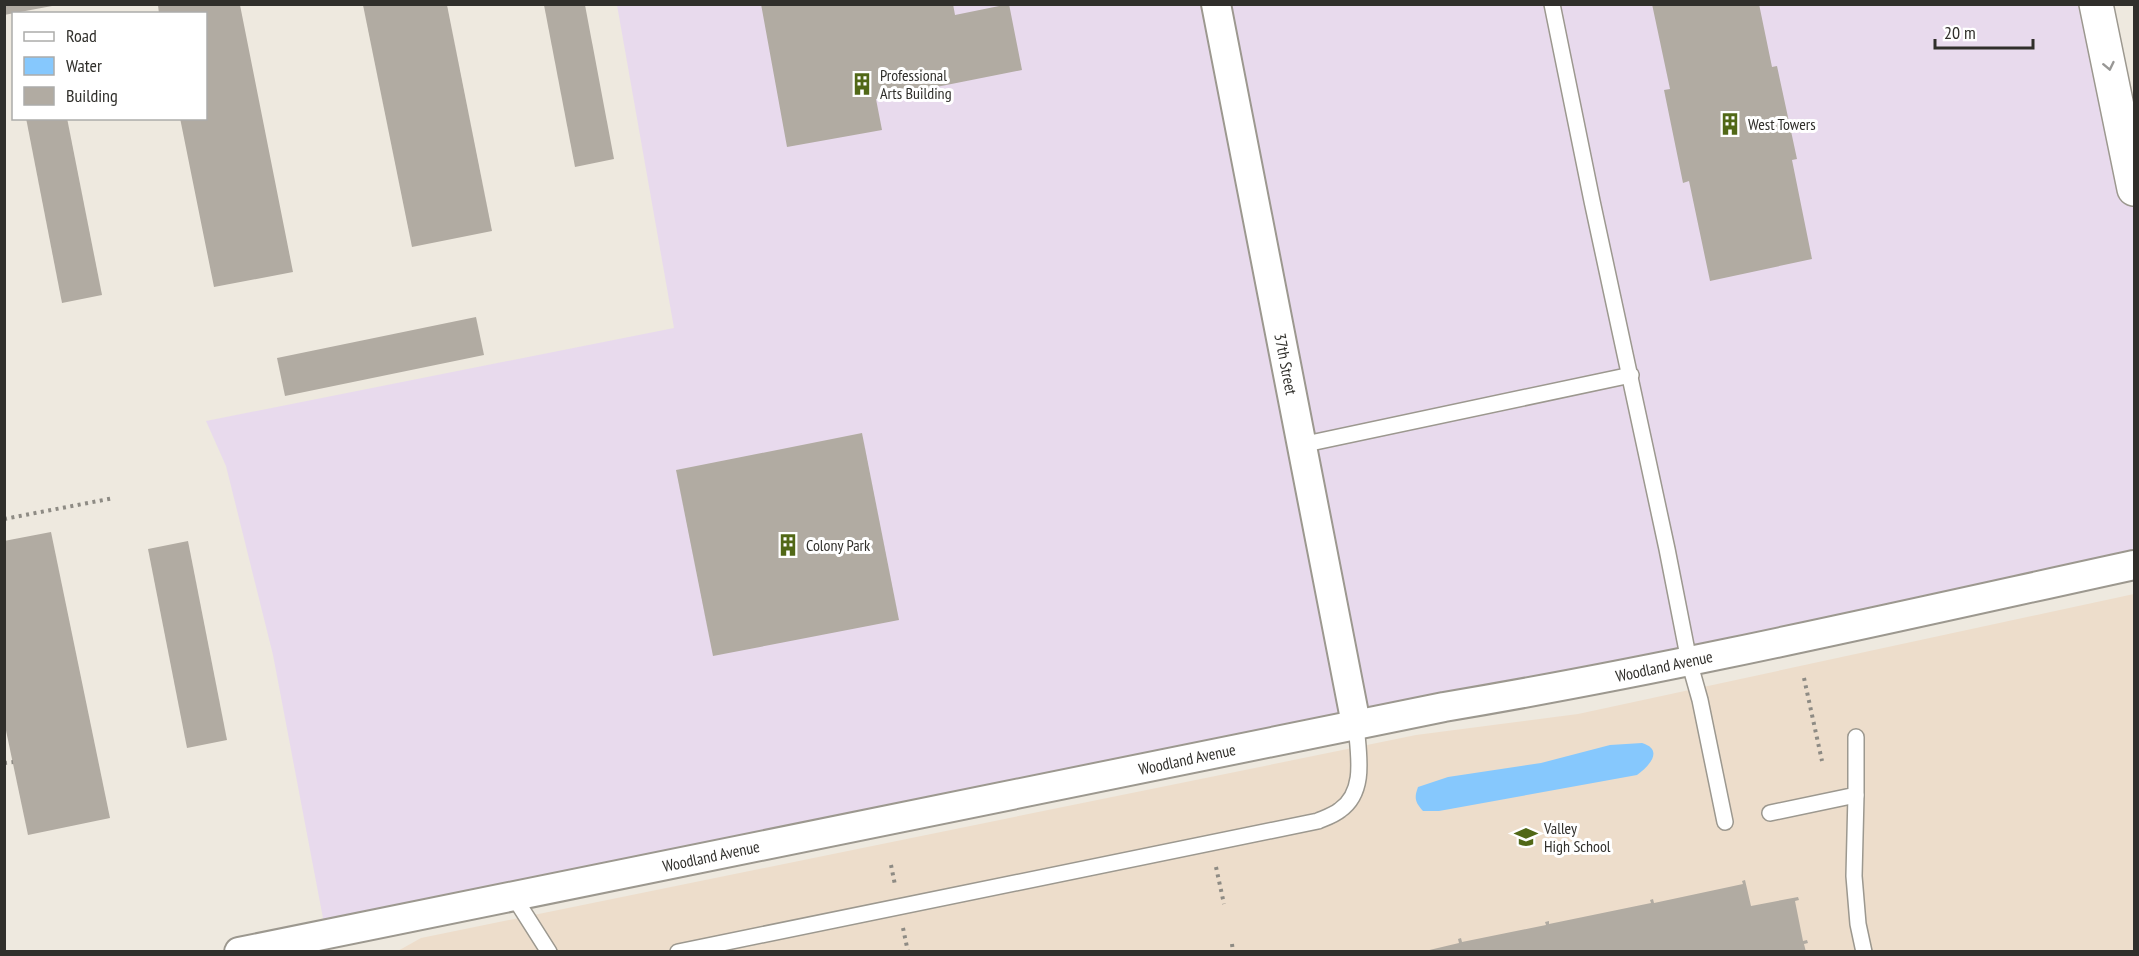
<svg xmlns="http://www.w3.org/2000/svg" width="2139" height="956" font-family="'PT Sans Narrow',sans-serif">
<rect width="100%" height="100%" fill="#eee9df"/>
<polygon fill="#e8daed" points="617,5 2096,5 2134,189 2134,565 326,934 273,655 226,466 206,421 674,328"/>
<polygon fill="#edddcb" points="2134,594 2134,951 396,952 421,938 1416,735 1578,714"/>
<path fill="#86c8fd" d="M 1642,743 C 1665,750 1648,767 1637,775 L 1439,811 L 1423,811 C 1415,802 1414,798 1418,787 L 1448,777 L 1541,763 L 1610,745 Z"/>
<g fill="#b1aba2">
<polygon points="4,4 52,4 52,6 4,15"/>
<polygon points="761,4 953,4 955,15 1009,4 1022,70 876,99 882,130 787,147"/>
<polygon points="1652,4 1759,4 1772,67 1777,66 1797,159 1792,160 1812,259 1710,281 1689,181 1683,183 1664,90 1670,89"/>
<polygon points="158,5 240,5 293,272 214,287 180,118 206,118 206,14 159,14"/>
<polygon points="363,5 447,5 492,231 412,247"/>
<polygon points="544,5 585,5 614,159 575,167"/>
<polygon points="26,118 67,118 102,295 62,303"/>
<polygon points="476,317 484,355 285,396 277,358"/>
<polygon points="862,433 899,620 713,656 676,470"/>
<polygon points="51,532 110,818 28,835 4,721 4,541"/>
<polygon points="188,541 227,740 187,748 148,549"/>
<polygon points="1745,880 1751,906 1798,897 1799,900 1795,901 1803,941 1807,940 1808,943 1804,944 1806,952 1421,952 1459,943 1458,939 1461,938 1462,942 1546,925 1545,922 1549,921 1549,924 1651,903 1650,900 1653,899 1654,903 1743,884 1742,881"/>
</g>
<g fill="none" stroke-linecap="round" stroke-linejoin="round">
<g stroke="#9c988f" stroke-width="18">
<g id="service">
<polyline points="1552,4 1592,201 1667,549 1689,661 1700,700 1725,822"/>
<polyline points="1301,445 1631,375"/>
<polyline points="1856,795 1854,876 1858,924 1864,952"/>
<polyline points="1770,813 1856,795 1856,737"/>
<polyline points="514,897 549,952"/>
<path d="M 678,952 L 1318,821 C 1325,818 1334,815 1340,810 C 1367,791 1358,753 1356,724"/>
</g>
</g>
<g stroke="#9c988f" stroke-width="32">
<g id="minor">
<polyline points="1216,4 1356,724"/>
<path d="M 239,952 L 1444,707 C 1676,668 1905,615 2134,565"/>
</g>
</g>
<g stroke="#9c988f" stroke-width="36">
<polyline id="secondary" points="2096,4 2134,189"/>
</g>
<g stroke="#8e8b84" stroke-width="4" stroke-dasharray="3 4.5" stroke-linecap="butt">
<polyline points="4,519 114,498"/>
<polyline points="1804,678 1822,761"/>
<polyline points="4,763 13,762"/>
<polyline points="891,865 895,885"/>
<polyline points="1216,867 1224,904"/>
<polyline points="903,928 908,952"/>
<polyline points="1232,944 1233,952"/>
<polyline points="1266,952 1267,952"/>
</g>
<use href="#service" stroke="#fff" stroke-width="15"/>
<use href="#minor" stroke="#fff" stroke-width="28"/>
<use href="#secondary" stroke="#fff" stroke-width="33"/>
</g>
<defs><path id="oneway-chevron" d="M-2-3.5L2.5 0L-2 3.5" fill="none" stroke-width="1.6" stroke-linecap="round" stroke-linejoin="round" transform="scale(1.5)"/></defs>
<use stroke="#989795" href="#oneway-chevron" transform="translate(2109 66) rotate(78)"/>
<defs>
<g id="building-bare" transform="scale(1.8)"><path d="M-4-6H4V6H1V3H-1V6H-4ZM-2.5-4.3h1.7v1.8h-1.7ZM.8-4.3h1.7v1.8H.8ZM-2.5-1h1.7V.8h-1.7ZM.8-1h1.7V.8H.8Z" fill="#516817" stroke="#fff" stroke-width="2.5" paint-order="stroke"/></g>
<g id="school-bare" transform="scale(1.8)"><path d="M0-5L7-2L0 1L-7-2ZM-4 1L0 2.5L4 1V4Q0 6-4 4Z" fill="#516817" stroke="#fff" stroke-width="2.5" paint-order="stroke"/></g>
</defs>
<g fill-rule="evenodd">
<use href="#building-bare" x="862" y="84"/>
<use href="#building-bare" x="1730" y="124"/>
<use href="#building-bare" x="788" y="545"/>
<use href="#school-bare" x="1526" y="837"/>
</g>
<g text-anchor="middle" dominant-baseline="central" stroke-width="6" stroke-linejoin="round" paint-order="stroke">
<g font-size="16" fill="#302f2b" stroke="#fff" text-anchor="start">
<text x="880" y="75">Professional<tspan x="880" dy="18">Arts Building</tspan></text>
<text x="1748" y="124">West Towers</text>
<text x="806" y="545">Colony Park</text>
<text x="1544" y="828">Valley<tspan x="1544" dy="18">High School</tspan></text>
</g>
<g font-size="16" fill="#302f2b" stroke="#fff">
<text transform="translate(1286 364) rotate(79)">37th Street</text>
<text transform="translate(1664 666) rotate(-12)">Woodland Avenue</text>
<text transform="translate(1187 759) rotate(-12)">Woodland Avenue</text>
<text transform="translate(711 856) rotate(-12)">Woodland Avenue</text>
</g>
</g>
<rect width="2139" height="956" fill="none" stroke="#302f2b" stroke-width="12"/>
<rect x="12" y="12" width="195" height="108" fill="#ffffff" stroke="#acacaa" stroke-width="1.5"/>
<rect x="24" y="32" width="30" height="9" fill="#ffffff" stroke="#acacaa" stroke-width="1.5"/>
<text x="66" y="42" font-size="18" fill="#302f2b">Road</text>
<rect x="24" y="57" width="30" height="18" fill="#86c8fd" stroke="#acacaa" stroke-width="1.5"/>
<text x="66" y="72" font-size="18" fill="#302f2b">Water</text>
<rect x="24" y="87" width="30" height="18" fill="#b1aba2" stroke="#acacaa" stroke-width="1.5"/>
<text x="66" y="102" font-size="18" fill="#302f2b">Building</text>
<path d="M1935 39v9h98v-9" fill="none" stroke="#302f2b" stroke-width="3"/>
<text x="1944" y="39" font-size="18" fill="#302f2b" stroke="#ffffff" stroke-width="4.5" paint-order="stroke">20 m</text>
</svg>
